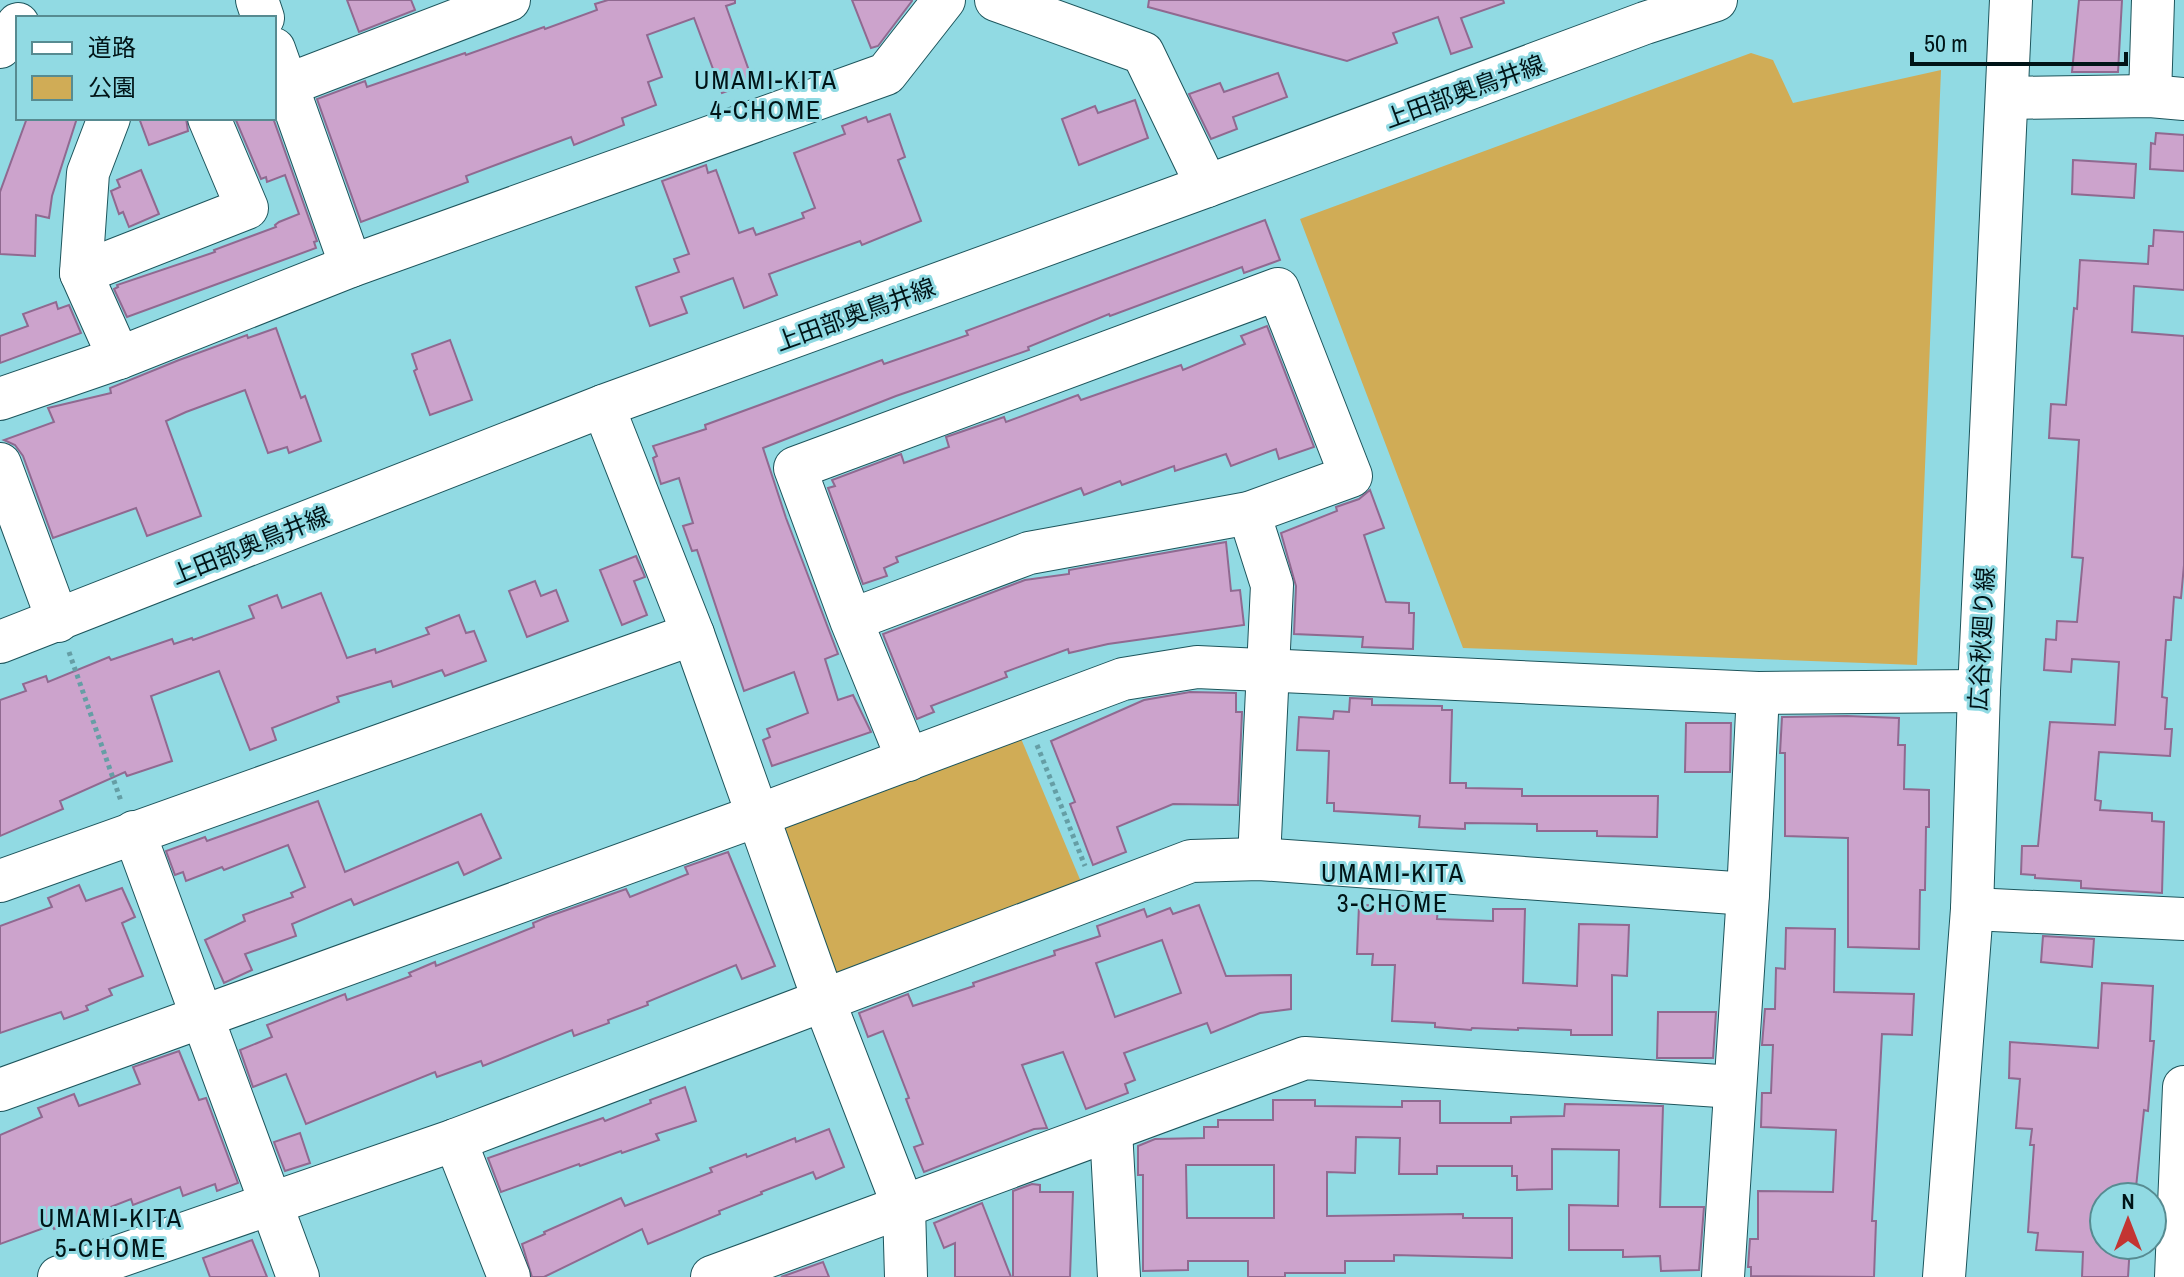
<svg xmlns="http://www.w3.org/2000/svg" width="2184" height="1277" font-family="'Archivo Narrow','Noto Sans JP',sans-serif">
<rect width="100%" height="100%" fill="#91dae3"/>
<g fill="#d0ac56">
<polygon points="1751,53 1773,60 1793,103 1941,70 1917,665 1463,648 1300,219"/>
<polygon points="1017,729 1084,889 836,980 779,819"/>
</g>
<g fill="#cca3cc" stroke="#906990" stroke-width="2" fill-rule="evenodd">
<polygon points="347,0 411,0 415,10 359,32"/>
<polygon points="608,0 735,0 735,3 726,6 753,82 722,93 694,18 647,35 662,77 648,82 656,105 622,118 624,125 574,145 571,137 466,176 468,182 361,222 317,99 365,81 367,87 465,53 466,55 544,27 545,29 597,10 595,4"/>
<polygon points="852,0 912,0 912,1 878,46 871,48"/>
<polygon points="1149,0 1503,0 1504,3 1461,18 1472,47 1451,54 1438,17 1393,33 1397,43 1347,61 1148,7"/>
<polygon points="2079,0 2122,0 2118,72 2072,72"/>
<polygon points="1278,73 1287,97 1233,117 1237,129 1211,139 1189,94 1220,83 1224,92"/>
<polygon points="1135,100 1148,138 1079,165 1062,119 1095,106 1098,113"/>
<polygon points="890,114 905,157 898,160 921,221 862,245 860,241 769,274 777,295 744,308 733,278 681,297 687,313 650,326 636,287 679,272 674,259 689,254 662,181 706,165 708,173 716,170 739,233 753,228 756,235 804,218 802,213 815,208 794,153 845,134 842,126 866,117 868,122"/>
<polygon points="27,118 77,118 52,196 49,218 36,215 35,256 0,254 0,192"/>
<polygon points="139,118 186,118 188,131 149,145"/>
<polygon points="235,118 273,118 317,241 314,242 316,248 127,317 114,289 118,287 117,285 215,252 214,250 276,227 275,225 279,222 299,214 285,175 267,182 266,177 261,179"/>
<polygon points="2156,133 2184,135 2184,171 2150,169 2151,143 2155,144"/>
<polygon points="2073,160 2136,164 2134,198 2072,194"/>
<polygon points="141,170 159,214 129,227 123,212 119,214 111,191 120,187 117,180"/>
<polygon points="1265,220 1280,260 1244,273 1242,267 1110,316 1109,314 1028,347 1029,350 896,396 763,448 786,518 838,654 825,659 838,700 853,695 871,732 772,766 763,740 770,737 767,729 808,713 794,672 744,691 697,550 692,551 683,526 693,523 679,478 661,484 653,458 657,456 653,446 706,429 705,425 882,360 884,364 968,335 966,331"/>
<polygon points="2154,230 2184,232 2184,290 2134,286 2132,332 2184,336 2184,565 2181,598 2174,597 2171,640 2166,640 2162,697 2167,698 2165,729 2172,729 2170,756 2099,752 2095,800 2101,801 2100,810 2152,813 2152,821 2164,822 2162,893 2081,888 2081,881 2035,878 2035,875 2021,874 2022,846 2038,846 2050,722 2115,725 2119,662 2072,659 2071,672 2044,670 2046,639 2056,640 2057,621 2077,622 2083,558 2072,557 2079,440 2049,438 2051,404 2066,405 2074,308 2077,309 2080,260 2148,264 2149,246 2153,246"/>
<polygon points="56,302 58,309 69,305 81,333 0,363 0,336 28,326 23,314"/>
<polygon points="1267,326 1314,447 1279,459 1276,449 1231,466 1226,454 1175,471 1174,466 1122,485 1120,481 1084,495 1081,488 896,557 898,562 884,568 887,576 863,584 828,488 835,486 832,480 901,454 904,463 949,447 946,437 1004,417 1006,422 1078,395 1081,400 1181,365 1183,370 1245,344 1241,336"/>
<polygon points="276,328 301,398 305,396 321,441 289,453 287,447 268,453 245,390 186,412 166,421 201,516 147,536 136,508 53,538 23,456 15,445 4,440 54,422 48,408 111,393 110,388 179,360 247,335 248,338"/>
<polygon points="450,340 472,400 430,415 414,371 417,369 412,354"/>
<polygon points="1370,490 1384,528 1364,535 1386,602 1409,603 1409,613 1414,613 1413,649 1362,647 1363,637 1294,634 1296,586 1281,533 1337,511 1336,507 1359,499"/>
<polygon points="1226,542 1231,591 1240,590 1244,625 1108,644 1069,653 1068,649 1005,672 1007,677 931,706 934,712 917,719 883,634 1025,580 1069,574 1069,570"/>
<polygon points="636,556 645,577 634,581 647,615 622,625 600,570"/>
<polygon points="535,581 541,596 556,590 568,621 527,637 509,591"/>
<polygon points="321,593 347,658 375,649 376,653 429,634 426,628 459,615 466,633 474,631 486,661 445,676 442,670 393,687 391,681 337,697 339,702 272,728 276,740 250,750 219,671 151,696 172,761 127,776 125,772 60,801 63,809 0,836 0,700 26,691 23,684 46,676 48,682 109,657 111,660 172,639 174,644 192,638 193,640 254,618 249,606 277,595 282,608"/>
<polygon points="1190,692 1236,693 1236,712 1242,712 1238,805 1173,804 1117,827 1126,852 1093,865 1070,804 1075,802 1051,741 1144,700"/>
<polygon points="1350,698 1372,699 1372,705 1442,706 1442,710 1452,710 1450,783 1466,783 1466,788 1522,789 1522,796 1658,796 1657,837 1597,836 1597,831 1537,831 1537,824 1465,823 1465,829 1419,827 1420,816 1334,811 1334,803 1327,803 1329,751 1297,750 1299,717 1333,719 1334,711 1349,712"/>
<polygon points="1847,716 1899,718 1898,745 1905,745 1904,789 1929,790 1929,827 1926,827 1925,890 1920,890 1919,949 1848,947 1848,838 1785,836 1785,753 1780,753 1782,717"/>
<polygon points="1686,723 1731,723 1730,772 1685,772"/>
<polygon points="318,801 345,872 481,814 501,858 464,875 458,862 354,905 351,899 292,924 296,936 245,954 252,970 224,983 205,940 245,921 243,915 293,897 291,893 305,887 288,845 224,870 222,867 186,881 183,872 175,875 166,851 205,837 207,841"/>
<polygon points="728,852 775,966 742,979 736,965 647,1002 648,1005 608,1020 609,1023 574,1036 572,1030 483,1066 481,1061 437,1077 435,1072 306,1124 286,1074 253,1087 240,1050 272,1037 267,1025 345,994 347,1000 411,976 409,973 435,962 436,966 534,927 533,923 547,917 626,889 630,897 688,874 685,867"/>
<polygon points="79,885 86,901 122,888 135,917 122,923 143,976 109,989 112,995 86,1006 88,1010 64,1019 61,1012 0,1033 0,926 52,907 48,898"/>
<path d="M 1199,905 L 1226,976 L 1291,975 L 1291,1009 L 1260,1013 L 1211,1033 L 1207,1023 L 1124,1053 L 1135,1080 L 1125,1084 L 1128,1093 L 1086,1109 L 1063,1052 L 1022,1065 L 1047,1128 L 1034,1129 L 924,1172 L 914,1147 L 923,1144 L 906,1099 L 909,1098 L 883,1031 L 868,1037 L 859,1013 L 908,994 L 913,1006 L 974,986 L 973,983 L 1055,955 L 1054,951 L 1100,936 L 1097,926 L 1144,909 L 1147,917 L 1170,908 L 1173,914 ZM 1162,940 L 1181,993 L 1115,1017 L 1096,963 Z"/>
<polygon points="1359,905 1438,907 1437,919 1493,921 1493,909 1525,909 1523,983 1577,986 1579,924 1629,925 1627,976 1612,975 1612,1035 1571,1035 1571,1030 1518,1028 1518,1030 1472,1028 1471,1030 1435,1027 1435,1023 1392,1021 1395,965 1372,965 1373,954 1357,954"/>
<polygon points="1786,928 1835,929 1834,992 1914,994 1912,1035 1882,1034 1872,1221 1876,1221 1874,1277 1751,1276 1751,1267 1748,1267 1750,1239 1758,1239 1758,1191 1833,1192 1836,1130 1761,1127 1762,1093 1771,1093 1773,1045 1762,1045 1765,1009 1775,1009 1776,968 1785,969"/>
<polygon points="2043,936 2094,939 2092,967 2041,962"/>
<polygon points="2102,983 2153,986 2150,1041 2154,1041 2148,1111 2144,1110 2135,1197 2104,1197 2104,1245 2130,1245 2128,1277 2082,1277 2083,1252 2036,1250 2038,1233 2028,1232 2034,1145 2030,1145 2032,1129 2016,1128 2020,1079 2009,1078 2010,1042 2098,1048"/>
<polygon points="1658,1012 1716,1012 1713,1058 1657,1058"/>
<polygon points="179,1051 199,1100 206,1098 238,1183 217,1191 215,1184 183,1196 180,1187 133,1205 131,1199 54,1229 52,1225 0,1244 0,1135 42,1117 38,1108 74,1094 79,1106 140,1084 133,1067"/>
<polygon points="685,1087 696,1121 656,1134 659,1140 622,1153 621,1151 580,1166 579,1164 501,1192 488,1158 603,1118 605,1121 651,1103 650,1100"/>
<path d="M 1273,1100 L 1315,1100 L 1315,1106 L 1402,1107 L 1402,1101 L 1440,1101 L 1440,1123 L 1511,1123 L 1511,1117 L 1564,1116 L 1565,1104 L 1663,1106 L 1660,1207 L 1704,1207 L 1699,1270 L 1661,1271 L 1660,1256 L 1623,1257 L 1623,1250 L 1569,1250 L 1569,1205 L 1618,1206 L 1619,1150 L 1552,1149 L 1552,1189 L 1517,1190 L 1517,1176 L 1512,1176 L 1512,1166 L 1437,1166 L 1437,1174 L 1399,1174 L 1400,1138 L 1356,1137 L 1355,1173 L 1327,1172 L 1327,1216 L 1463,1214 L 1463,1218 L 1512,1218 L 1512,1258 L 1394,1255 L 1394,1261 L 1345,1261 L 1345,1273 L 1285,1273 L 1285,1277 L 1248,1277 L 1248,1261 L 1188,1261 L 1188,1270 L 1143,1271 L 1143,1175 L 1138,1175 L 1138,1146 L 1155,1139 L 1204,1138 L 1204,1127 L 1218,1127 L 1218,1120 L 1273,1120 ZM 1186,1165 L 1274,1165 L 1274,1218 L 1187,1218 Z"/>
<polygon points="829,1129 844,1167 816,1179 813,1172 761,1192 762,1194 719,1211 720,1214 648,1244 642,1229 544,1277 532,1277 522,1244 545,1234 544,1232 621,1198 625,1206 712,1172 710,1168 746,1154 747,1157 795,1138 796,1142"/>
<polygon points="300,1133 310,1163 285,1171 274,1142"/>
<polygon points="1032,1184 1040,1185 1040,1192 1073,1192 1070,1277 1013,1277 1013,1191"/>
<polygon points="982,1203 1011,1277 955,1277 955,1243 944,1248 934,1223"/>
<polygon points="252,1240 267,1277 210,1277 203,1258"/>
<polygon points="823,1262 829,1277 781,1277"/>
</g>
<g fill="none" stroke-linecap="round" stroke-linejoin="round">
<g stroke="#1d555c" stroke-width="44">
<g id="minor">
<polyline points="257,0 263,18"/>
<polyline points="996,0 1143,53 1207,186"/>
<polyline points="0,47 18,24"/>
<polyline points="274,49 351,266"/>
<polyline points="287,85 509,0"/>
<polyline points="2150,96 2153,0"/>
<polyline points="2007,98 2150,96 2184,99"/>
<polyline points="109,118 88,173 81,273 119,358"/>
<polyline points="81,273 247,208 209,118"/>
<polyline points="0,399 119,358 351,266 886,74 944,0"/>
<polyline points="603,406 693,634 824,1001 904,1208 906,1277"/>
<polyline points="0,464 58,621"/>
<polyline points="1249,513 1272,585 1259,859"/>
<polyline points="851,620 1029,553 1249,513 1351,476 1278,289 795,468 851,620 908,760"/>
<polyline points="0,642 603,406 1207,186 1645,23 1716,0"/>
<polyline points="134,832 298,1277"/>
<polyline points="0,881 693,634"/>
<polyline points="1972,909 2184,919"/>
<polyline points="0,1090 759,815 1123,679 1197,667 1758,693 1979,691"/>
<polyline points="1111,1130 1119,1277"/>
<polyline points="455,1140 509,1277"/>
<polyline points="59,1277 455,1140 1191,861 1259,859 1748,894"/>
<polyline points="712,1277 1305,1058 1734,1087"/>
<polyline points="1723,1277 1748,894 1758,693"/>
<polyline points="1944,1277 1972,909 1979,691 2011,0"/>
<polyline points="2176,1277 2184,1087"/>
</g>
</g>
<g stroke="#659ea5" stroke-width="5" stroke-dasharray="4 4" stroke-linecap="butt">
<polyline points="69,652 121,801"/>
<polyline points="1037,745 1085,866"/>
</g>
<use href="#minor" stroke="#fff" stroke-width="42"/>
</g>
<g text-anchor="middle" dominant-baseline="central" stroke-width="6" stroke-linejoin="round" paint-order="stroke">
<g font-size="24" fill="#001417" stroke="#91dae3">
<text transform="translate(1464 91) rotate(-20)">上田部奥鳥井線</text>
<text transform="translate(855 314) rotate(-20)">上田部奥鳥井線</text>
<text transform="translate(250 545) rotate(-22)">上田部奥鳥井線</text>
<text transform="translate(1981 639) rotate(-87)">広谷秋廻り線</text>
</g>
<g font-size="26" letter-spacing="2" fill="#001417" stroke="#91dae3">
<text x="766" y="79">UMAMI-KITA<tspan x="766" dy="30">4-CHOME</tspan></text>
<text x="1393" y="872">UMAMI-KITA<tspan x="1393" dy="30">3-CHOME</tspan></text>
<text x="111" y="1217">UMAMI-KITA<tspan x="111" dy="30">5-CHOME</tspan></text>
</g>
</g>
<rect x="16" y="16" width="260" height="104" fill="#91dae3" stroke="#578b91" stroke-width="2"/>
<rect x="32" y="42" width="40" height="12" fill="#ffffff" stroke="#578b91" stroke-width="2"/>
<text x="88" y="56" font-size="24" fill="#001417">道路</text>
<rect x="32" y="76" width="40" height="24" fill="#d0ac56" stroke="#578b91" stroke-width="2"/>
<text x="88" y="96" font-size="24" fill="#001417">公園</text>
<g transform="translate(2128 1221)"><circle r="38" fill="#91dae3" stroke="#578b91" stroke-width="2"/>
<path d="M0-6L14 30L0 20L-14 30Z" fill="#c33532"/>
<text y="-12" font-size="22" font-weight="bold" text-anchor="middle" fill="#001417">N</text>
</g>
<path d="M1912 52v12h214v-12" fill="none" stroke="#001417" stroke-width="4"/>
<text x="1924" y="52" font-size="24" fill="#001417" stroke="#91dae3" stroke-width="6" paint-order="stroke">50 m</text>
</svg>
